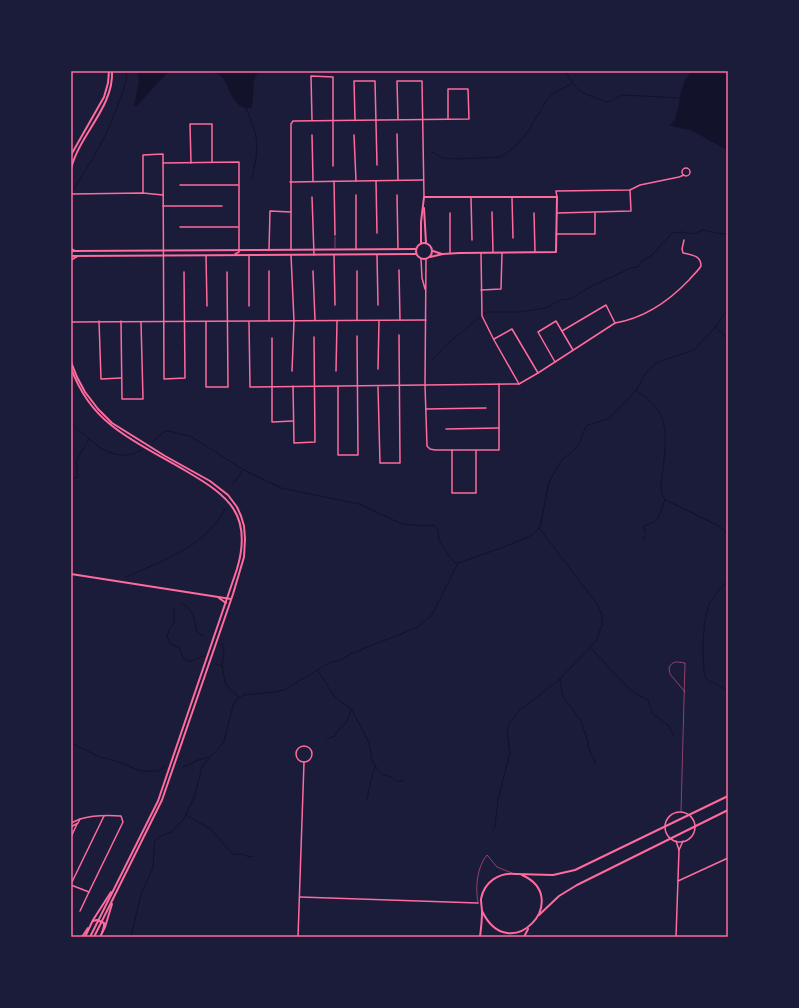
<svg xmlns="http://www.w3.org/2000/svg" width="799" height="1008" font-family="'Noto Sans',sans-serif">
<rect width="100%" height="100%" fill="#1b1b3a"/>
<g fill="#12122b">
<polygon points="138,71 171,71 165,75 136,107 134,105 139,81"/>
<path d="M 200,71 L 258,71 L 254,80 L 252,107 L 246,109 C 243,107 238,105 236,102 C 228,94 228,78 216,73 C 211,71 205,71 200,71 Z"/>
<path d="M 693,71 L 728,71 L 728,153 L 725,149 L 691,130 L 678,128 L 669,125 C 683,118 675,84 693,71 Z"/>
</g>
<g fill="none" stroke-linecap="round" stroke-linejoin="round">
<g stroke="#12122b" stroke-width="1">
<path d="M 565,71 C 568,76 572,82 576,87 C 584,95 597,98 607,102 C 613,102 617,96 623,95 L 680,98"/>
<path d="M 246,108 C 249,116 253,124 255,132 C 259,148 255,164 252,179"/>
<polyline points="432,152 443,158 456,159 501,157 517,145 529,130 546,101 552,94 573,83"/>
<path d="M 73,190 C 91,162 108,135 118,104 C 122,93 127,83 127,71"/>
<polyline points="483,314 487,312 519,312 545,308 561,300 570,299 590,287 631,268 638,267 642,261 651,256 672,233 682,232 693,234 703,230 722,234 728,234"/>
<polyline points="715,327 728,339"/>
<polyline points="433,359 448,343 480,317"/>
<path d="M 636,390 C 642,395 648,399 653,404 C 671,422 665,452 662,475 C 661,482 660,492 664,499 L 719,526 L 728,534"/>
<path d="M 71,423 C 92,441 112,466 142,450"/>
<polyline points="152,442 164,432 168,431 190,436 244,470 281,488 359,504 402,524 425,526 434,525 438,530 439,541 454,562 457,563"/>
<polyline points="71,479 78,477 76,461 89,439"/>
<polyline points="233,484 243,470"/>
<polyline points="645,533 644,526 653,522 658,518 665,500"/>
<polyline points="643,540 645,536"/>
<path d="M 126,577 C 163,560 206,547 225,509"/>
<path d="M 728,580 C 722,587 713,596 709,605 C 702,621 702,660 705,677 L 709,681 L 728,690"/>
<path d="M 182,604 C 192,606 196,622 196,631 L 203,636"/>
<path d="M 174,608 L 174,623 L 169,630 L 167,637 L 172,645 L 178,647 C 181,650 181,655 184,658 C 192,666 197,656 205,656"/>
<polyline points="222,643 224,653 222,665 225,682 227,686 239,697"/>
<polyline points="591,648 628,688 635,693 648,700 652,713 669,726 673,735"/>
<polyline points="216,664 222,666"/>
<polyline points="318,671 334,696 352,710 369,743 372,760 378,770 382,774 393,778 396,781 403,781"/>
<polyline points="560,680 563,697 580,719 588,741 588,747 596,764"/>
<polyline points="327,739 335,736 338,730 345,724 351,711"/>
<polyline points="71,743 100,757 116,761 141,771 157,771 166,767"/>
<polyline points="183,767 198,760 209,757"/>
<polyline points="367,799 370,785 375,766"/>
<polyline points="186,815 211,829 232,854 242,854 249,857 254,856"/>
<polyline points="493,830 495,826 498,799 510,753 507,731 510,722 520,710 560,679 596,641 602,625 602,615 597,604 539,528"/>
<polyline points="131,937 141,894 153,868 154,847 155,841 159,837 173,831 184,818 194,798 202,767 209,758 221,746 224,741 233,706 236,700 243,695 274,692 284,690 329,663 341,660 350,654 416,628 432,615 458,563 504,547 532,535 540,527 549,482 561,461 575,449 579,444 585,428 588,425 610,418 636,390 646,373 655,364 663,360 689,352 696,348 711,332 728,310"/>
</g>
<g stroke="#ff6b9d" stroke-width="0.5">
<polyline points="335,237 335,248"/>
<path d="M 681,812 L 685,663 C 678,662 672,660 669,668 L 670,674 L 685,692"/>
<path d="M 478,902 C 475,887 477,867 487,855 L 497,867 L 512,873"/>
</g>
<g stroke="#ff6b9d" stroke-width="1.5">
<polyline points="398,119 397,81 422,81 424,197"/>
<polyline points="312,120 311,76 333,77 333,166"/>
<polyline points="355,120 354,81 375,81 377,165"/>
<polyline points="397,134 398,180"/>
<polyline points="312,135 313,181"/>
<polyline points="354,135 356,181"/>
<polyline points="163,163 239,162 239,252 235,254"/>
<polyline points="191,163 190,124 212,124 212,162"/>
<circle cx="686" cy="172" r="4"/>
<polyline points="334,181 335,235"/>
<polyline points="376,181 377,233"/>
<polyline points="290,182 423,180"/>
<polyline points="180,185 238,185"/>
<polyline points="143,193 143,155 163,154 164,379 185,378 184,272"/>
<polyline points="71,194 143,193 163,195"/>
<polyline points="356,195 356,249"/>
<polyline points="397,195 398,249"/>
<polyline points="312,197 314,255"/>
<polyline points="471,197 472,240"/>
<polyline points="557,197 556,191 630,190 640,185 679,177 684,175"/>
<polyline points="512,198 513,238"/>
<polyline points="163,206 222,206"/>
<polyline points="492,212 493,252"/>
<polyline points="450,213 450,253"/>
<polyline points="534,213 535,252"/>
<polyline points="557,213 631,211 630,190"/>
<polyline points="180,227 238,227"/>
<polyline points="556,234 595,234 595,213"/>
<polyline points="269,250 270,211 291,212"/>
<polyline points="291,250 291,124 293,121 469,119 468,89 448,89 448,119"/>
<polyline points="481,253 482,316 494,340 519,384"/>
<polyline points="291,255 294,321 292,371"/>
<polyline points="334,255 335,305"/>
<polyline points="377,255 378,305"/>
<polyline points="206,256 207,306"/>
<polyline points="421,259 422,278 425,289"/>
<polyline points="426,259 425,385 427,446 430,449 435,450 499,450 499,384"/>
<polyline points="399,270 400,320"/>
<polyline points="269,271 269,321"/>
<polyline points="313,271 315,320"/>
<polyline points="481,290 501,289 502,253"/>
<polyline points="249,306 249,255"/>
<polyline points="357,320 357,271"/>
<polyline points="99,321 101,379 121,378"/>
<polyline points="121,321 122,399 143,399 141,322"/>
<polyline points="71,322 426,320"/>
<polyline points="206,322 206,387 228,387 227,272"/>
<path d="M 249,322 L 250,387 L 519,384 L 538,373 L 615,323 C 645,318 668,302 689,280 C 693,275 698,271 701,266 C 701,255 691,255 683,253 L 682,249 L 684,240"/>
<polyline points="562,331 606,305 615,323"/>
<polyline points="272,338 272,422 293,421"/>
<polyline points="494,339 512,329 538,373"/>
<polyline points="555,362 538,332 556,321 573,350"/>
<polyline points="378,369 379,321"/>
<polyline points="336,371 337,321"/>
<polyline points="293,386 294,443 315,442 314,337"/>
<polyline points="338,387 338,455 358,455 357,336"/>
<polyline points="378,387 380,463 400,463 399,335"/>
<polyline points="426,409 486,408"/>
<polyline points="446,429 499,428"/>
<polyline points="452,450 452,493 476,493 476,451"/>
<circle cx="304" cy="754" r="8"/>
<circle cx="680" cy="827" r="15"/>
<polyline points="71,823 80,819"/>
<path d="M 71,827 L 78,823 L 80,819 C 94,815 106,815 121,816 L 123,822 L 89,892"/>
<polyline points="71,837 77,824"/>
<polyline points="679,850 683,841"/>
<polyline points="678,881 728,858"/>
<polyline points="71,884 104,816"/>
<polyline points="71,885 89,892 80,911"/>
<polyline points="300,897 478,903"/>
<polyline points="298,937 304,762"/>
<polyline points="676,937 679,850 676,841"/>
</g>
<g stroke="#ff6b9d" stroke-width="2">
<polyline points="424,208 426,243"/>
<circle cx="424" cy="251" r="8"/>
<polyline points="421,243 421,222 424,197 557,197 556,252 459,253 443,254 430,257"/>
<polyline points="71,251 416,249"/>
<polyline points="433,251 442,254"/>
<polyline points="71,256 416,254"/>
<polyline points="71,574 231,599"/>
<polyline points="219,598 226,603"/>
<polyline points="82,937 88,928"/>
</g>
<g stroke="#ff6b9d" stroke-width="2">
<polyline points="71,155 104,97 108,83 109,71"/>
<path d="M 71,169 C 79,135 114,107 112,71"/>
<polyline points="71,249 75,251"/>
<polyline points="71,260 78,256"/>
<polyline points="71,362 77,377 85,392 98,409 112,423 165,456 210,481 228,495 237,507 241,516 244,526 245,539 244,557 233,594 162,800 94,937"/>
<path d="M 71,368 C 79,390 92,410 111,425 C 133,443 161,456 186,471 C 229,496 253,515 237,569 L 158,801 L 90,937"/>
<polyline points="516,874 553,875 575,870 728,796"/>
<path d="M 482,911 C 510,969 574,898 522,875"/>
<polyline points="539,915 559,896 577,885 728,810"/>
<polyline points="93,921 97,920 104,923 104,926 102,933"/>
<polyline points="85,937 93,920 111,892"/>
<polyline points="100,937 105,927 112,904"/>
<path d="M 480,937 C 481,929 482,920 482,912 C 482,908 481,904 481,899 C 484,882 499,872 516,874"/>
<polyline points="524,937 528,929"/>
</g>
</g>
<rect width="799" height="1008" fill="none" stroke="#1b1b3a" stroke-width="144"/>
<rect x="72" y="72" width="655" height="864" fill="none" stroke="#ff6b9d" stroke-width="1.5"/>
</svg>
